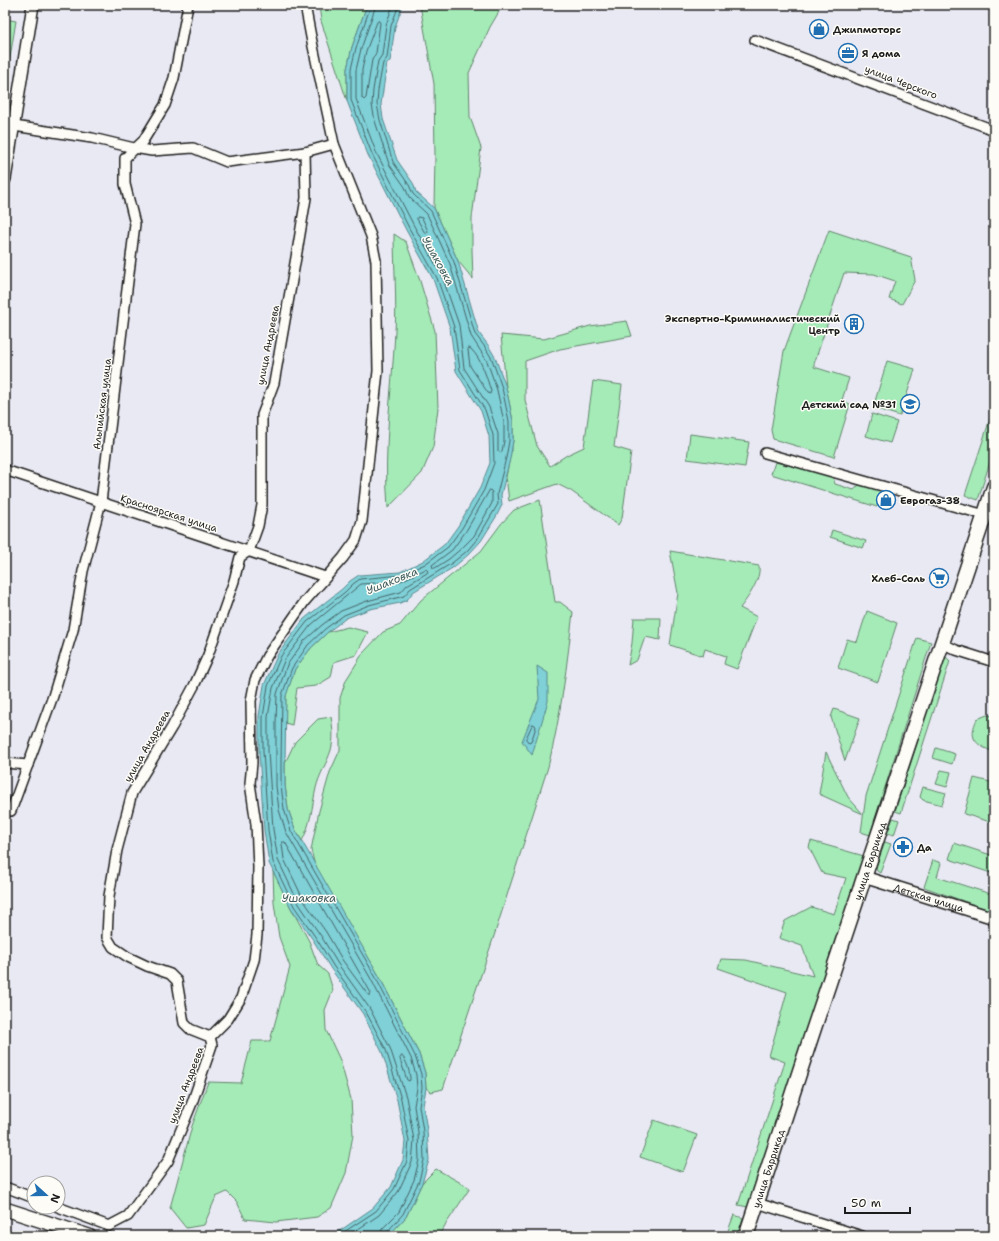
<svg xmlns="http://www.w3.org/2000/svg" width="999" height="1241" font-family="'Shantell Sans',sans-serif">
<rect width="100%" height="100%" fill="#e9e9f4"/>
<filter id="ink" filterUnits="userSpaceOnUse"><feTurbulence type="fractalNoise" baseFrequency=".025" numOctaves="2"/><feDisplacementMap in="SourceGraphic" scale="8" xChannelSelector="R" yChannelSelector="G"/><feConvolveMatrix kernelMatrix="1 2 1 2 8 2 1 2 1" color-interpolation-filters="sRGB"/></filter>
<g filter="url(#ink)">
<g fill="#a5ebb7" stroke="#60846a">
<polygon points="319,5 367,5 352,47 347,69 347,101 321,21"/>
<polygon points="420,5 503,5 490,27 469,73 470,117 481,148 472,218 472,250 473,279 458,261 434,208 435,157 434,84"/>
<polygon points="5,19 16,21 5,88"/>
<polygon points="829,230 911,257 915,280 902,304 889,299 895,281 874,274 844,273 814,364 814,367 849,378 842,400 850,404 834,457 773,439 771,430 784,351"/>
<path d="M 394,234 L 406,242 L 420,281 L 435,331 L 438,408 L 433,447 L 422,473 L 388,508 C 383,449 392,391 395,332 C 397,299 394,266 394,234 Z"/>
<polygon points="627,321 632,336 560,349 525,361 525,400 537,446 550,466 567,455 584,447 593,381 622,385 614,447 631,452 622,518 618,525 571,491 557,484 509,501 506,477 513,441 513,421 506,387 501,335 544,339 590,326"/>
<polygon points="887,361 915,369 900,416 873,408"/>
<polygon points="992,413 994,414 994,449 978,500 965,495"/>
<polygon points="872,414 897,422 890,443 866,436"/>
<polygon points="690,434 749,442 745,467 687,459"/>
<polygon points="775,462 832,475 835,484 854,490 860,484 883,491 877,507 771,474"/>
<path d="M 540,500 L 555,602 L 560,602 L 573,612 C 567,664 561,716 548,767 L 495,933 L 443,1089 L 431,1092 L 426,1088 L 425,1073 L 419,1054 L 378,974 L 315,866 L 311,850 L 319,811 L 330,772 L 340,750 L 340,698 L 346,680 L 363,653 L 383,632 L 400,625 L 421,600 L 481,551 L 501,524 L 514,510 Z"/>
<polygon points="832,530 866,541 863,548 830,537"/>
<path d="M 670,551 L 759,566 C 761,579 748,598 740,608 L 757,617 L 737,669 L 724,664 L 726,656 L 705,649 L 703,656 L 670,645 L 678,593 Z"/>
<polygon points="867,611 897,623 878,682 838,668 847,639 857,642"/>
<polygon points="634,618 661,618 660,640 645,637 637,660 628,665 632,643"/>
<polygon points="348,627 368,632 356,655 334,662 331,677 316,686 297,688 292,725 285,723 286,695 295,669 311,648 328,632"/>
<polygon points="917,638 931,642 870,835 861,832 866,796"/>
<polygon points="945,656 950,661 901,813 895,811"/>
<polygon points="834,709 860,718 845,761 831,717"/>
<path d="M 987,715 L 994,716 L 994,752 C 975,745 968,738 977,719 Z"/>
<path d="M 331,717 C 333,728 334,739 331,750 C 327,763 319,775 316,788 C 312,806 311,824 302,841 L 295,829 L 288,809 L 285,785 L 285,763 L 295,742 L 318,719 Z"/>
<polygon points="936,748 955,754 952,764 933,758"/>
<polygon points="826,752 848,797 863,814 819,794"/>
<polygon points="941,770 951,772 947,787 936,784"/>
<polygon points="974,778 994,783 994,823 964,814"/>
<polygon points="923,787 946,793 942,805 923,800 920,797"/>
<polygon points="893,818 899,820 894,835 887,833"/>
<polygon points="811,841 864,856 748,1207 738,1205 785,1062 769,1056 787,992 718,968 721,959 746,960 813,976 802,946 779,938 785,921 811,907 834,914 846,878 822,873 809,847"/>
<polygon points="885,842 891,844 880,873 877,871 876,867"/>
<polygon points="954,843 994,856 994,874 949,859"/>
<polygon points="933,860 941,863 937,877 994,895 994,912 924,887"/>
<polygon points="273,871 291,908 309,941 318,965 328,974 333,990 325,1010 326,1030 340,1060 351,1099 353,1135 346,1173 331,1208 317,1217 276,1222 245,1219 237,1202 227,1192 216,1197 204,1225 186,1228 170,1208 192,1126 208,1082 241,1083 252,1041 270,1041 290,967 279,937 274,903"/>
<polygon points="654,1120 697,1135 683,1172 640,1157"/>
<polygon points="436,1169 470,1188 438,1236 388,1236 406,1217 422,1183"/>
<polygon points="734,1215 743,1218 737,1236 726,1236"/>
</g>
<g fill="#7fd0d7" stroke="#57888c">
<polygon points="367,5 403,5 395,27 390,61 387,63 381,104 383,119 397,160 413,183 416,192 434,208 458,261 479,333 488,345 495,357 506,387 513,421 513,441 510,459 501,495 502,505 496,517 481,541 469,554 454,567 413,592 407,600 400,603 370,609 346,618 328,632 311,648 295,669 286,696 285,763 285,785 288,809 295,829 378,974 419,1054 425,1073 426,1088 423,1106 427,1130 429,1160 422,1183 406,1217 388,1236 328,1236 341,1230 373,1208 391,1187 403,1160 405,1141 397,1100 382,1052 363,1014 331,969 313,940 291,908 269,863 264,830 259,752 259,716 264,685 278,654 304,619 342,589 350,581 359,575 400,572 423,561 445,544 458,526 480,488 490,463 489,436 481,411 456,371 450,328 433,279 406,230 368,155 347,101 347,69 352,47"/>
<polygon points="537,666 548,673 548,701 532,755 522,741 539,699"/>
</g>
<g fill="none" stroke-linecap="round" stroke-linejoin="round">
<g stroke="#446467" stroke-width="1">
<polyline points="376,5 361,49 356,70 356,99 376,152 414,226 442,276 459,325 464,368 489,407 498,434 498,451 501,453 502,451 504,441 504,422 497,390 487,361 471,336 450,264 439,240 427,214 409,197 405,187 389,164 375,121 372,105 373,90 378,61 382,55 386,25 393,5"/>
<polygon points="379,21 380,23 376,53 372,60 366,98 364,100 362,98 362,70 366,51 377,22"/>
<polygon points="418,217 422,218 428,231 427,233 425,233 417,219"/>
<path d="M 469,348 L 471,349 C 482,360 486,376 491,391 L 490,394 L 488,393 L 470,366 L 468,350 Z"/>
<polygon points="490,490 492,492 492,503 474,536 463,547 449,559 435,568 433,568 432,565 452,550 466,531"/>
<polygon points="533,724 535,725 536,727 531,742 529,743 526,739"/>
<polygon points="283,842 285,842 289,849 371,993 370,995 368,995 343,961 326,932 304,901 284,859 282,844"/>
<path d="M 402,1056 C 407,1061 410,1072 410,1080 L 409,1081 L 407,1080 L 400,1059 Z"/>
<polyline points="338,1236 376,1211 394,1189 407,1161 409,1141 401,1099 386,1050 366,1012 334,967 316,938 294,906 273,862 268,830 263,751 263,717 268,686 281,656 307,622 345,592 353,584 360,579 401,575 425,564 448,547 462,528 484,490 494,463 493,435 485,410 460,370 454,327 437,278 409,228 372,154 351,100 351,69 356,48 371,5"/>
<polyline points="348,1236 379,1215 398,1192 412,1162 414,1140 406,1097 390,1048 370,1009 338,964 321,936 299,904 278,860 273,829 268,751 268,717 273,688 285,659 311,625 361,584 401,581 426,569 428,571 427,573 407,585 401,592 367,601 341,611 322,625 304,641 287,665 277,694 276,723 276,786 279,810 286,832 371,979 411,1058 416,1075 417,1088 414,1106 418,1132 419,1160 414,1180 399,1212 382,1229 381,1236"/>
<polyline points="386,1236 387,1232 403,1214 419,1181 424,1160 423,1131 419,1106 422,1088 421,1074 415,1056 375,976 291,831 284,809 281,785 281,763 282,695 292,668 308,645 325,629 344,615 369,605 404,596 410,589 452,563 467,551 478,538 498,504 497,494 506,458 509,441 509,421 502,388 492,359 485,347 475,334 454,262 431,211 413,194 409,185 393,162 380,120 377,104 378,90 383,63 387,58 391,26 399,5"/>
</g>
<g stroke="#1c1c1c" stroke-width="12">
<g id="minor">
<polyline points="755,40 994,130"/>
<polyline points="14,126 92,138 134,148 152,151 193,148 227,162 305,152 334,144"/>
<polyline points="765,453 985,515"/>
<polyline points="5,470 325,577"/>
<polyline points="942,643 956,650 994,662"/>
<polyline points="5,763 28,765"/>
<polyline points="11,811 53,696 73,630 83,571 101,502 135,224 125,184 125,158 143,141 165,105 174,78 188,5"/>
<polyline points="210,1037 228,1019 241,998 254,960 257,935 258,867 256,824 250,783 252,763 251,701 255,680 267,656 305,601 343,558 356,540 362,521 378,371 376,261 371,236 334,144 311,37 305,5"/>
<polyline points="5,1187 34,1198"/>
<polyline points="757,1203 862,1236"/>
<polyline points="58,1207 109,1226 128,1216 168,1161 192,1103 212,1045 210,1037 190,1029 184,1023 177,981 170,974 147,966 128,957 113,947 107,937 109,896 117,850 132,793 172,727 194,686 208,655 234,581 240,557 249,551 258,526 262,505 262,415 274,383 298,246 306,198 305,152"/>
</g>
</g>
<g stroke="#1c1c1c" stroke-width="14">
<g id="tertiary">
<polyline points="5,179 33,5"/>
<path id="s1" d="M 864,877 L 994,918"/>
</g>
</g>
<g stroke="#1c1c1c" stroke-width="16">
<polyline id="secondary" points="5,1209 89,1236"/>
</g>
<g stroke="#1c1c1c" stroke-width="17">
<g id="primary">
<path id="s2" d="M 746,1236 L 812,1034 L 994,487"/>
</g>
</g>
<use href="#minor" stroke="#fdfcf7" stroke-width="9"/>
<use href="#tertiary" stroke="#fdfcf7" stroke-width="11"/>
<use href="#secondary" stroke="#fdfcf7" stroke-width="13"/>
<use href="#primary" stroke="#fdfcf7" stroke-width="14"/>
</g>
</g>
<defs>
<g id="shop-ring" transform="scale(1)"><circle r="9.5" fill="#fdfcf7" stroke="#1f6fb2" stroke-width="1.5"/><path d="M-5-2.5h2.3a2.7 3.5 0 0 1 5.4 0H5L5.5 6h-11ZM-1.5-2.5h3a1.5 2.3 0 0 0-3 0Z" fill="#1f6fb2"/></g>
<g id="office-ring" transform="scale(1)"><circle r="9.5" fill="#fdfcf7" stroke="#1f6fb2" stroke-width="1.5"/><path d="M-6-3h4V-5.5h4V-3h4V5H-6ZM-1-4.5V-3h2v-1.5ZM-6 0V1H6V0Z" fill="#1f6fb2"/></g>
<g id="building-ring" transform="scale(1)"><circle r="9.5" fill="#fdfcf7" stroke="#1f6fb2" stroke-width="1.5"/><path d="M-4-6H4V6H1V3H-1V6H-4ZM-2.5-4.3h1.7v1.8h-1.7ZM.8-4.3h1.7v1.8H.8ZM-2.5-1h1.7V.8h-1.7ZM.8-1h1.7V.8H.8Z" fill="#1f6fb2"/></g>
<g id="school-ring" transform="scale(1)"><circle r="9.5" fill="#fdfcf7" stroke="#1f6fb2" stroke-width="1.5"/><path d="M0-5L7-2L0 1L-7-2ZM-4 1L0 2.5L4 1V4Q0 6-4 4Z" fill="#1f6fb2"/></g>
<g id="supermarket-ring" transform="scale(1)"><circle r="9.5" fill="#fdfcf7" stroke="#1f6fb2" stroke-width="1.5"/><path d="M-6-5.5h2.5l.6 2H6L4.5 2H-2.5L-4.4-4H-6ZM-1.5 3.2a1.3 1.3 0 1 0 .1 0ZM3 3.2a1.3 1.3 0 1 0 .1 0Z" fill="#1f6fb2"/></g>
<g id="pharmacy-ring" transform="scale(1)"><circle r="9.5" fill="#fdfcf7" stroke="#1f6fb2" stroke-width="1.5"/><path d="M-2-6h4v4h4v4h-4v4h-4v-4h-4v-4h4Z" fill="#1f6fb2"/></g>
</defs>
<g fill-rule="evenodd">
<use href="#shop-ring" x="819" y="29"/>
<use href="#office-ring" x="848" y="53"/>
<use href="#building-ring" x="854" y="324"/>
<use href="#school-ring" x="910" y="404"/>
<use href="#shop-ring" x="886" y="500"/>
<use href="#supermarket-ring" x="939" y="578"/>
<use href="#pharmacy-ring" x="903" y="847"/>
</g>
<g text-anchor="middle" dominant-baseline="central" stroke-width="3" stroke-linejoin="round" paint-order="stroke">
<g font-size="10" font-weight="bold" fill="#1c1c1c" stroke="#fdfcf7" text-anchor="start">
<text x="833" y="29">Джипмоторс</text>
<text x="862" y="53">Я дома</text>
<text x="840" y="318" text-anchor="end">Экспертно-Криминалистический<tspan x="840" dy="12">Центр</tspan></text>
<text x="896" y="404" text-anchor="end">Детский сад №31</text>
<text x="900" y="500">Еврогаз-38</text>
<text x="925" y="578" text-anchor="end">Хлеб-Соль</text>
<text x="917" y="847">Да</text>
</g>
<g font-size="10" fill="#1c1c1c" stroke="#fdfcf7">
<text transform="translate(901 82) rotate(21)">улица Черского</text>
<text transform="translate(268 345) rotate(-79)">улица Андреева</text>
<text transform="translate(102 404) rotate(-83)">Альпийская улица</text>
<text transform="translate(169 513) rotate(18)">Красноярская улица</text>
<text transform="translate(147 746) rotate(-60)">улица Андреева</text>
<text stroke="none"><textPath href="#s2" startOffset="395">улица Баррикад</textPath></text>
<text stroke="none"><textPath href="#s1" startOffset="68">Детская улица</textPath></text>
<text transform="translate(186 1085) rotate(-69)">улица Андреева</text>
<text stroke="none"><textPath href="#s2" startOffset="71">улица Баррикад</textPath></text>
</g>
<g font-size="11" font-style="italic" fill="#3f5b5d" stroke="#fdfcf7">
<text transform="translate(438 261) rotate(61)">Ушаковка</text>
<text transform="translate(392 581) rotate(-22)">Ушаковка</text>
<text x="309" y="898">Ушаковка</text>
</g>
</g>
<rect width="999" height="1241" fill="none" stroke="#fdfcf7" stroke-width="20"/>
<rect x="10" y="10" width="979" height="1221" fill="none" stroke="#1c1c1c" stroke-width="1.5" filter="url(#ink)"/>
<g transform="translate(46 1195) rotate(111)"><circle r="19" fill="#fdfcf7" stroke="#a3a29f"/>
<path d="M0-3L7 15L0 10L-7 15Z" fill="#1f6fb2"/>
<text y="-6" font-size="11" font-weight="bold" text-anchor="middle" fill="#1c1c1c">N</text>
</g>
<path d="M845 1207v6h65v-6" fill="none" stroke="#1c1c1c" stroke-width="2"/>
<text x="851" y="1207" font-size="12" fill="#1c1c1c" stroke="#fdfcf7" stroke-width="3" paint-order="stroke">50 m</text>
</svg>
